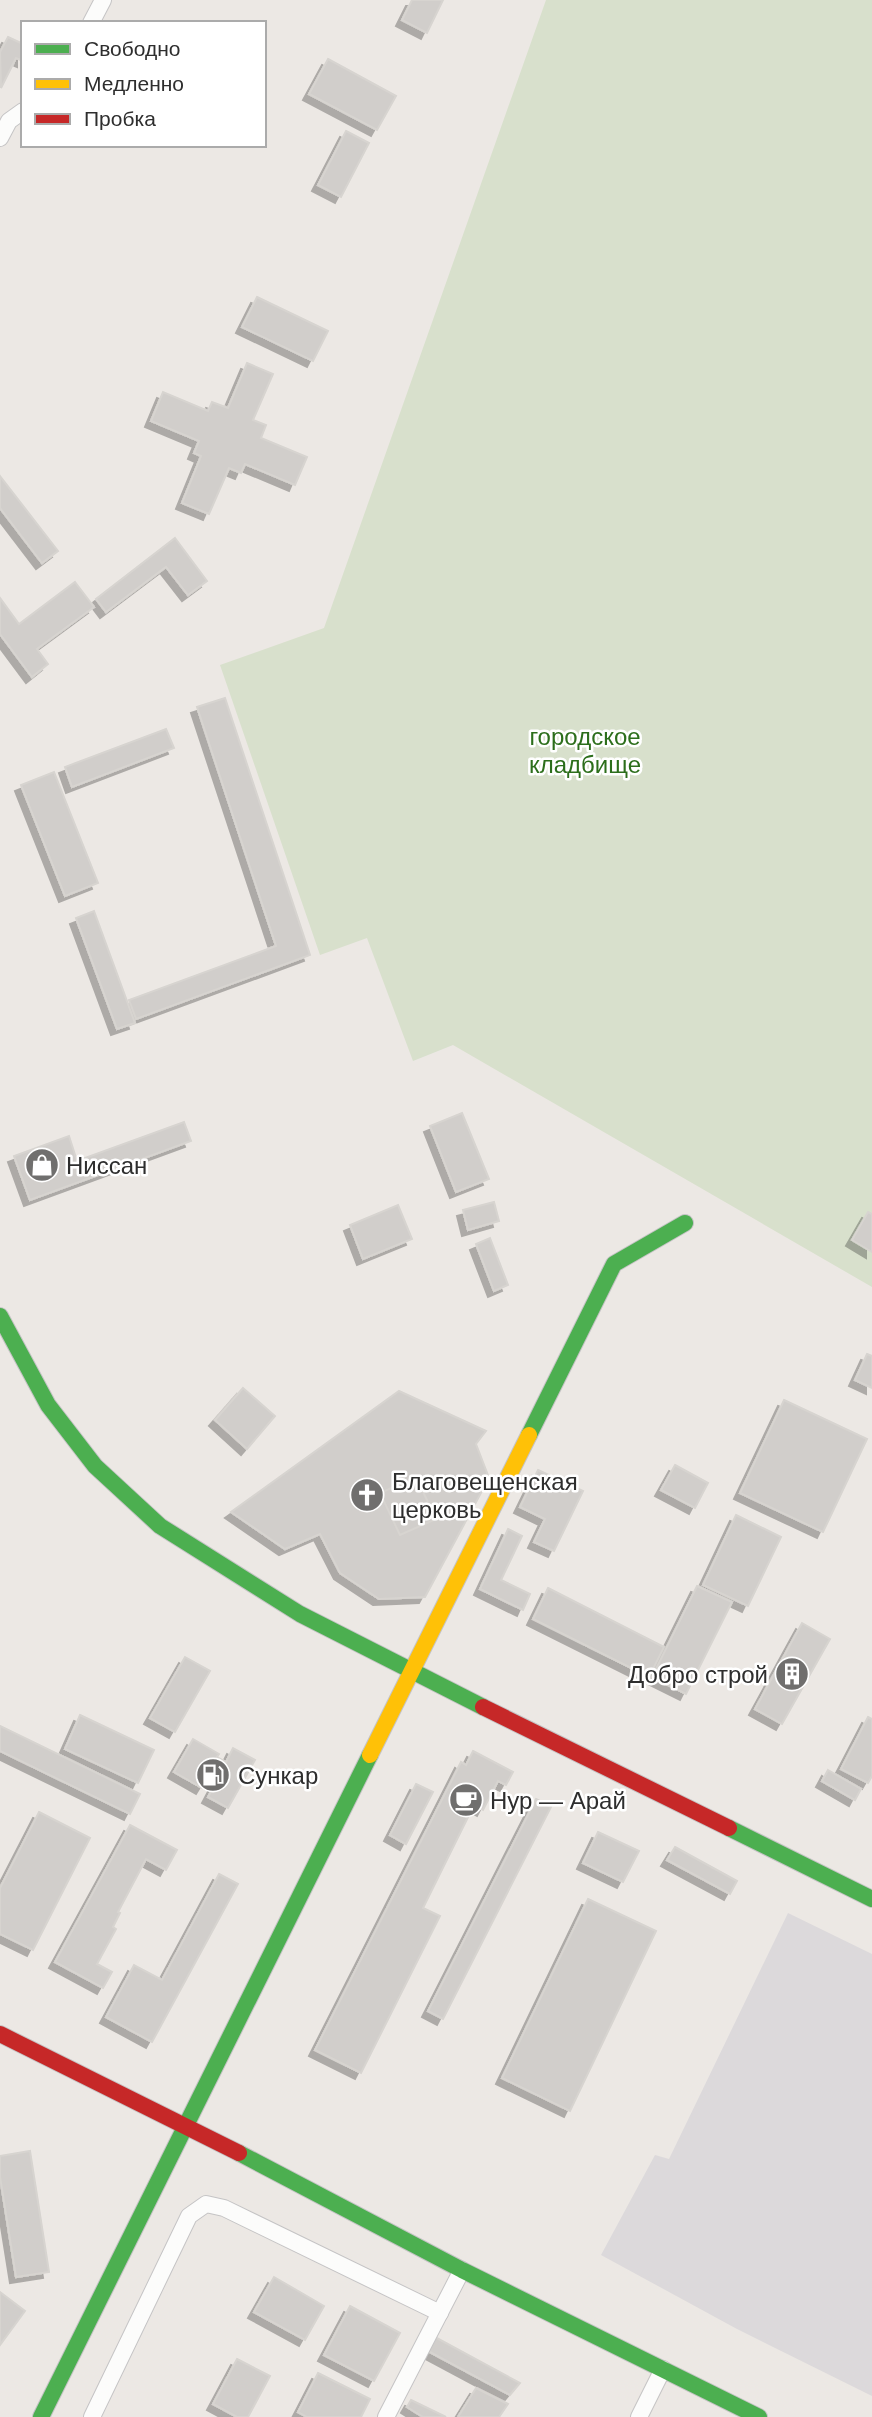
<svg xmlns="http://www.w3.org/2000/svg" width="872" height="2417" font-family="Helvetica,sans-serif">
<defs>
<filter id="shadow"><feDropShadow dx="-6" dy="6" stdDeviation="0" flood-color="#0004"/></filter>
</defs>
<rect width="100%" height="100%" fill="#ece8e4"/>
<polygon fill="#dcd9db" points="788,1913 872,1954 872,2396 737,2329 601,2255 655,2155 669,2159"/>
<polygon fill="#d8e0cc" points="546,0 872,0 872,1287 453,1045 413,1061 367,938 320,955 220,665 324,628"/>
<g fill="#d1cecb" stroke="#d7d4d0" stroke-width="2" filter="url(#shadow)">
<polygon points="412,0 443,0 427,33 402,20"/>
<polygon points="8,37 23,44 23,61 16,58 1,88 0,52"/>
<polygon points="328,59 396,96 377,130 309,94"/>
<polygon points="346,131 369,143 341,197 318,185"/>
<polygon points="257,297 328,331 313,361 242,327"/>
<polygon points="247,363 273,374 253,420 266,425 261,438 307,457 295,485 245,464 241,473 229,468 209,514 182,503 201,456 194,453 199,441 151,421 163,392 208,411 212,402 228,408"/>
<polygon points="0,476 58,551 42,563 0,508"/>
<polygon points="175,538 207,581 188,595 166,567 106,612 96,599"/>
<polygon points="75,582 94,607 37,649 48,664 32,677 0,634 0,598 19,624"/>
<polygon points="225,698 310,955 136,1019 129,1000 276,946 197,707"/>
<polygon points="166,729 174,748 72,787 65,767"/>
<polygon points="54,772 98,883 65,896 21,785"/>
<polygon points="94,911 135,1023 117,1029 76,918"/>
<polygon points="462,1113 489,1179 456,1192 430,1126"/>
<polygon points="184,1122 191,1141 30,1200 14,1156 69,1136 77,1161"/>
<polygon points="494,1202 499,1221 468,1230 463,1210"/>
<polygon points="398,1205 412,1239 363,1259 350,1225"/>
<polygon points="868,1212 872,1214 872,1252 852,1240"/>
<polygon points="490,1238 508,1285 494,1291 476,1244"/>
<polygon points="867,1354 872,1356 872,1388 855,1380"/>
<polygon points="243,1388 275,1416 247,1449 215,1420"/>
<polygon points="399,1391 486,1431 476,1444 489,1478 425,1597 379,1599 340,1573 320,1534 285,1549 231,1512"/>
<polygon points="784,1400 867,1439 823,1532 740,1493"/>
<polygon points="675,1465 708,1483 695,1508 661,1490"/>
<polygon points="538,1470 583,1491 554,1551 534,1542 545,1519 520,1507"/>
<polygon points="416,1477 436,1519 400,1535 380,1493"/>
<polygon points="736,1515 781,1537 748,1606 703,1585"/>
<polygon points="508,1529 522,1536 501,1580 530,1594 523,1610 480,1589"/>
<polygon points="697,1586 732,1602 686,1694 652,1677"/>
<polygon points="548,1588 664,1647 649,1677 533,1619"/>
<polygon points="802,1623 830,1639 782,1724 755,1709"/>
<polygon points="185,1657 210,1671 175,1732 150,1718"/>
<polygon points="80,1715 154,1750 138,1783 65,1749"/>
<polygon points="868,1717 872,1719 872,1776 868,1783 841,1769"/>
<polygon points="0,1726 140,1794 130,1814 0,1751"/>
<polygon points="193,1739 219,1754 217,1757 226,1762 233,1748 255,1760 228,1808 208,1797 216,1782 208,1778 202,1788 174,1772"/>
<polygon points="473,1751 513,1772 506,1785 498,1781 483,1810 474,1805 423,1908 440,1916 361,2073 315,2050 461,1762 466,1765"/>
<polygon points="828,1770 861,1789 855,1800 822,1781"/>
<polygon points="416,1784 433,1792 406,1844 390,1835"/>
<polygon points="536,1799 551,1807 443,2019 428,2011"/>
<polygon points="39,1812 90,1838 33,1950 0,1934 0,1888"/>
<polygon points="130,1825 177,1850 166,1870 146,1859 118,1912 120,1913 113,1927 116,1929 97,1964 112,1972 103,1988 55,1962"/>
<polygon points="598,1832 639,1851 623,1882 583,1863"/>
<polygon points="675,1847 737,1881 730,1894 667,1860"/>
<polygon points="219,1874 238,1884 152,2042 106,2017 134,1965 162,1980"/>
<polygon points="588,1899 656,1931 570,2111 502,2078"/>
<polygon points="30,2151 49,2272 16,2277 0,2177 0,2156"/>
<polygon points="274,2277 324,2306 305,2340 254,2312"/>
<polygon points="0,2292 25,2311 0,2345"/>
<polygon points="350,2306 400,2333 374,2381 324,2355"/>
<polygon points="433,2336 520,2383 510,2395 426,2350"/>
<polygon points="237,2359 270,2376 248,2417 237,2417 213,2404"/>
<polygon points="318,2373 370,2399 361,2417 307,2417 298,2412"/>
<polygon points="476,2388 508,2404 499,2417 458,2417"/>
<polygon points="411,2400 446,2417 423,2417 407,2407"/>
</g>
<g fill="none" stroke-linecap="round" stroke-linejoin="round">
<g stroke="#c5c4c5" stroke-width="18">
<g id="street">
<polyline points="91,23 103,0"/>
<polyline points="0,138 9,121 23,111"/>
<polyline points="92,2417 189,2216 206,2204 224,2208 440,2313"/>
<polyline points="386,2417 462,2270"/>
<polyline points="639,2417 663,2369"/>
</g>
</g>
<g stroke="#c5c4c5" stroke-width="18">
<g id="fast">
<polyline points="0,1316 48,1405 95,1466 160,1526 300,1614 483,1707"/>
<polyline points="529,1435 614,1264 685,1223"/>
<polyline points="729,1828 872,1899"/>
<polyline points="239,2153 462,2270 759,2417"/>
<polyline points="41,2417 370,1755"/>
</g>
</g>
<g stroke="#c5c4c5" stroke-width="18">
<polyline id="slow" points="370,1755 529,1435"/>
</g>
<g stroke="#c5c4c5" stroke-width="18">
<g id="jam">
<polyline points="483,1707 729,1828"/>
<polyline points="0,2034 239,2153"/>
</g>
</g>
<use href="#street" stroke="#fcfcfb" stroke-width="16"/>
<use href="#fast" stroke="#4caf50" stroke-width="16"/>
<use href="#slow" stroke="#ffc107" stroke-width="16"/>
<use href="#jam" stroke="#c62828" stroke-width="16"/>
</g>
<defs>
<g id="shop-disc" transform="scale(1.75)"><circle r="9.5" fill="#706f6e" stroke="#fff"/><path d="M-5-2.5h2.3a2.7 3.5 0 0 1 5.4 0H5L5.5 6h-11ZM-1.5-2.5h3a1.5 2.3 0 0 0-3 0Z" fill="#fff"/></g>
<g id="church-disc" transform="scale(1.75)"><circle r="9.5" fill="#706f6e" stroke="#fff"/><path d="M-1.2-6h2.4v3.5h3.3v2.4h-3.3V6h-2.4V-.1h-3.3v-2.4h3.3Z" fill="#fff"/></g>
<g id="building-disc" transform="scale(1.75)"><circle r="9.5" fill="#706f6e" stroke="#fff"/><path d="M-4-6H4V6H1V3H-1V6H-4ZM-2.5-4.3h1.7v1.8h-1.7ZM.8-4.3h1.7v1.8H.8ZM-2.5-1h1.7V.8h-1.7ZM.8-1h1.7V.8H.8Z" fill="#fff"/></g>
<g id="fuel-disc" transform="scale(1.75)"><circle r="9.5" fill="#706f6e" stroke="#fff"/><path d="M-5.5-6h7V0h2V4h1.3V-2.5L3-4.5l.8-.8L6-3V5H2.5V1h-1V6h-7ZM-4.2-4.7v3.2H.2V-4.7Z" fill="#fff"/></g>
<g id="cafe-disc" transform="scale(1.75)"><circle r="9.5" fill="#706f6e" stroke="#fff"/><path d="M-5.5-4.5H6V0H3Q3 3.5 0 3.5H-2.5Q-5.5 3.5-5.5 0ZM3-3.2v2h1.7v-2ZM-6 4.5H4V6H-6Z" fill="#fff"/></g>
</defs>
<g fill-rule="evenodd">
<use href="#shop-disc" x="42" y="1165"/>
<use href="#church-disc" x="367" y="1495"/>
<use href="#building-disc" x="792" y="1674"/>
<use href="#fuel-disc" x="213" y="1775"/>
<use href="#cafe-disc" x="466" y="1800"/>
</g>
<g text-anchor="middle" dominant-baseline="central" stroke-width="5" stroke-linejoin="round" paint-order="stroke">
<g font-size="24" fill="#2c6e1b" stroke="#fff">
<text x="585" y="736">городское<tspan x="585" dy="28">кладбище</tspan></text>
</g>
<g font-size="24" fill="#2e2e2e" stroke="#fff" text-anchor="start">
<text x="66" y="1165">Ниссан</text>
<text x="392" y="1481">Благовещенская<tspan x="392" dy="28">церковь</tspan></text>
<text x="768" y="1674" text-anchor="end">Добро строй</text>
<text x="238" y="1775">Сункар</text>
<text x="490" y="1800">Нур — Арай</text>
</g>
</g>
<rect x="21" y="21" width="245" height="126" fill="#ffffff" stroke="#ababab" stroke-width="2"/>
<rect x="35" y="44" width="35" height="10" fill="#4caf50" stroke="#ababab" stroke-width="2"/>
<text x="84" y="56" font-size="21" fill="#2e2e2e">Свободно</text>
<rect x="35" y="79" width="35" height="10" fill="#ffc107" stroke="#ababab" stroke-width="2"/>
<text x="84" y="91" font-size="21" fill="#2e2e2e">Медленно</text>
<rect x="35" y="114" width="35" height="10" fill="#c62828" stroke="#ababab" stroke-width="2"/>
<text x="84" y="126" font-size="21" fill="#2e2e2e">Пробка</text>
</svg>
